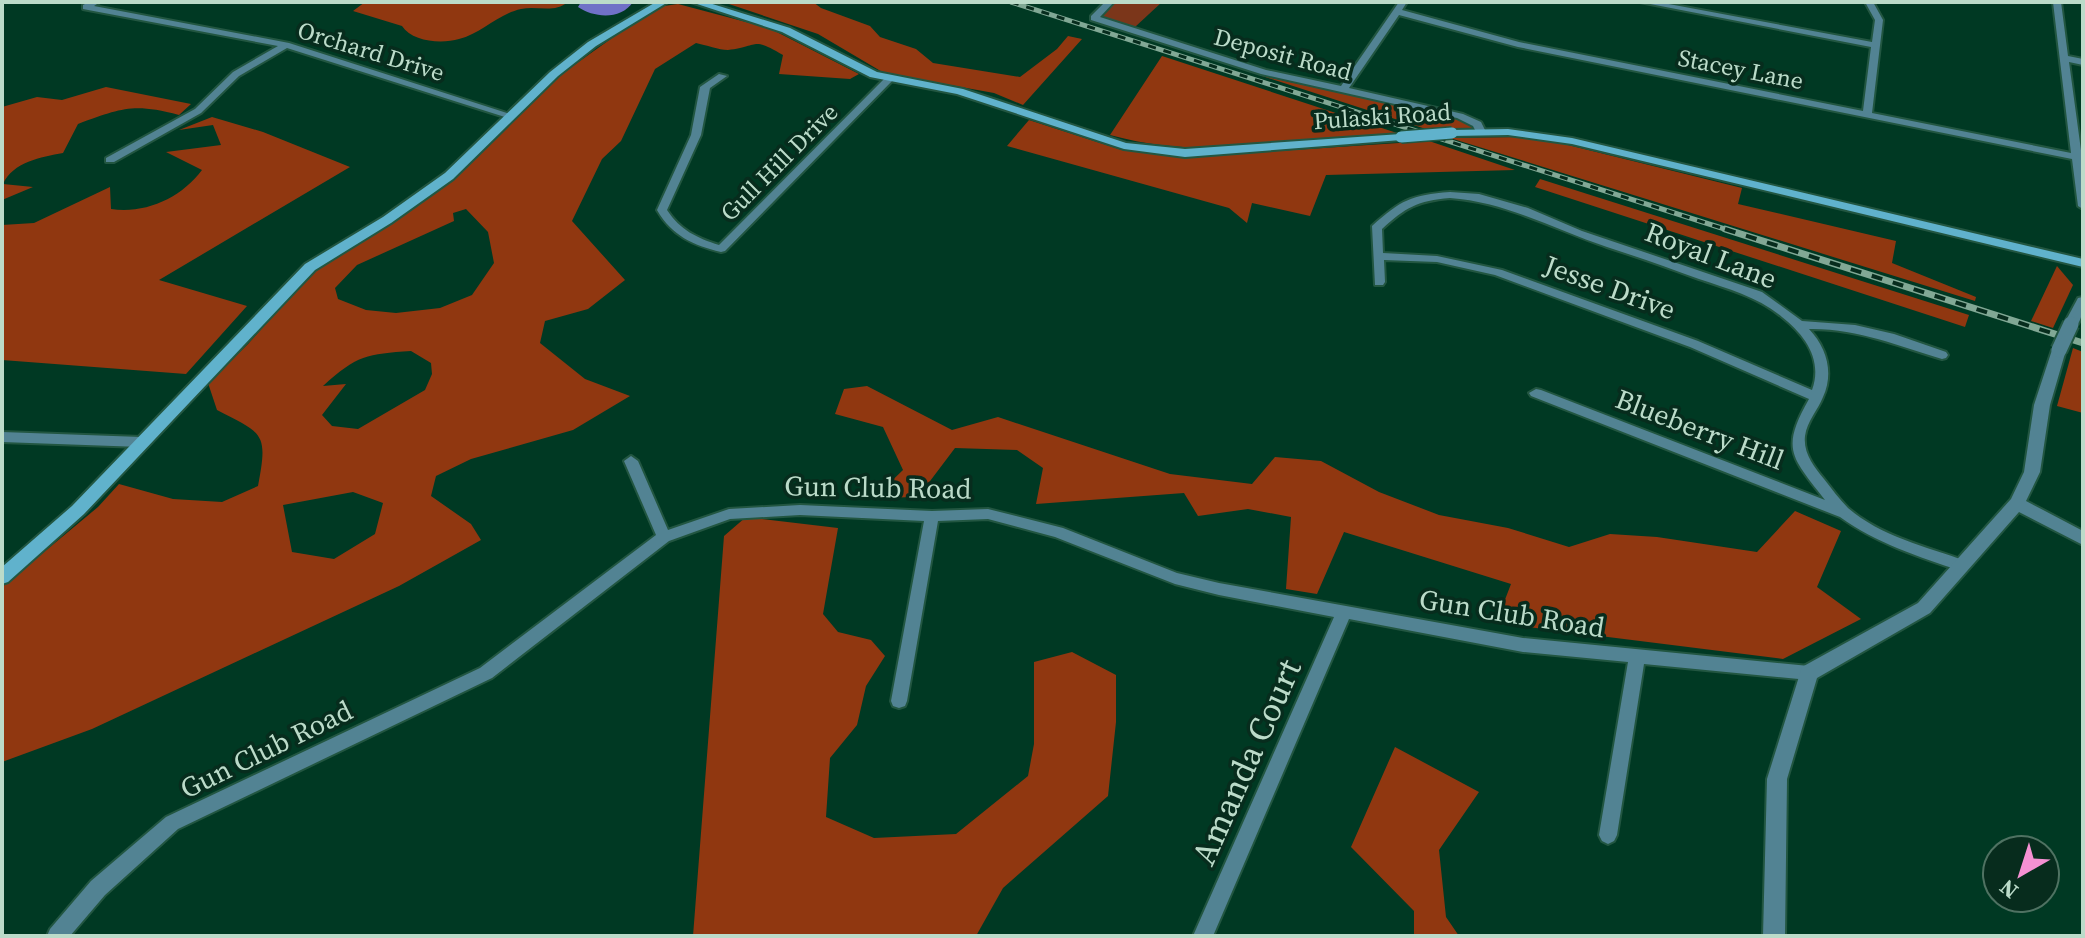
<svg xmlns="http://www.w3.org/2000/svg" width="2085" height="938" font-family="'Source Serif 4',serif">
<rect width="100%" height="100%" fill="#003923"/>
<polygon fill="#7b361a" points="1106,2 1162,2 1135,27 1090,15"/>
<g fill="#903710" fill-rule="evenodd">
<path d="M 365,2 L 568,2 C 553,14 537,5 521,9 C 498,14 481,34 459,39 C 442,44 412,42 402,26 L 353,11 Z"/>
<polygon points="723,2 813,2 821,8 870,26 880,37 916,49 933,63 1020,77 1057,49 1068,36 1082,39 1023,105 994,93 884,73 818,34"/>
<path d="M 678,4 L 769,28 L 859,74 L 850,79 L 779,74 L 783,55 C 751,36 759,47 728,50 C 719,50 706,45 696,43 L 655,69 L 621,141 L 602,159 L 572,221 L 625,280 L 588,309 L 545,321 L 540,343 L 585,379 L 630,396 L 573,430 L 471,459 L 436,476 L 431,496 L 471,524 L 481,540 L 399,586 L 92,729 L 2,762 L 2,587 L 98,507 L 119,484 L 173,499 L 222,502 L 258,486 C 268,433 264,434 217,410 L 208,383 L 248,344 L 318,266 L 440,186 L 559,76 L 626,28 L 664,6 ZM 466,209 L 488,232 L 494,263 L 472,295 L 440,308 L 396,313 L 366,310 L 338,299 L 335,288 L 357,265 L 454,221 L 453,213 ZM 411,351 L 431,363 L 432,374 L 425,390 L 358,429 L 332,426 L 322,415 L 346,384 L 323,386 C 357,355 367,354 411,351 ZM 353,492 L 383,503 L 375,534 L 334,559 L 292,552 L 283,505 Z"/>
<path d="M 1162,56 L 1397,133 C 1302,142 1203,161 1110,135 Z"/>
<polygon points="1259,75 1485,125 1484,129 1432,131"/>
<path d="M 106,87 L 191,104 L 179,115 C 133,103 122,108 78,124 L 63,153 C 41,157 13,162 3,184 L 33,187 L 2,200 L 2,107 L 37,97 L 62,100 Z"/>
<path d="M 212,117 L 263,132 L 350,167 L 159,280 L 247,306 L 186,374 L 2,360 L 2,225 L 34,223 L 110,187 L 111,209 C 146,214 181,198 202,170 L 166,152 L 221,145 L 213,125 L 179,130 Z"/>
<polygon points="1029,120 1122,150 1188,157 1429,141 1515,170 1326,175 1310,216 1252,203 1247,223 1229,208 1007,146"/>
<polygon points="1517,137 1564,144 1742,188 1738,204 1896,241 1892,263 1976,297 1975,301 1450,138"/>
<polygon points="1540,179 1969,315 1965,327 1535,187"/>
<polygon points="2057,266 2073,285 2053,328 2031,321"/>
<polygon points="2073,348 2083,352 2083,413 2057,406"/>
<polygon points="867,386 952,430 998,417 1170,474 1252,484 1275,457 1321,461 1379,492 1439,515 1508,528 1569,547 1610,534 1657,537 1757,552 1795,511 1841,531 1817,587 1861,619 1783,659 1496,623 1511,584 1344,532 1317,594 1286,589 1291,517 1248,509 1198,516 1184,493 1036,504 1043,468 1017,450 955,448 918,497 874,498 903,470 883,427 835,414 844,389"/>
<polygon points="746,517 838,528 823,614 838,632 871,640 885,656 866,686 857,725 830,758 826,817 874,838 956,834 1028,776 1034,744 1034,662 1072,652 1116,675 1116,722 1108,796 1003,888 976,936 693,936 724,536"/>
<polygon points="1395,747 1479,792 1439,850 1446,917 1459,936 1414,936 1414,911 1351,847"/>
</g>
<path fill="#7071c7" d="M 581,2 L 633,2 C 621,20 594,18 578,7 Z"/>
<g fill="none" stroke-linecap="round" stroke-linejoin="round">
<g stroke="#225641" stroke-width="4">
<g id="minor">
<polygon points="89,2 100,2 94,6 289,43 516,116 508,118 287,48 239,76 201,113 114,162 106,162 106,158 195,109 233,72 278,46 83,9 83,5"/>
<polygon points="1105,2 1114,2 1100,17 1266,70 1341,86 1399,2 1407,2 1402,10 1519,42 1863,111 1871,47 1640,2 1658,2 1872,42 1875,20 1865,2 1873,2 1883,20 1872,113 2071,153 2053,2 2061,2 2068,56 2083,59 2083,65 2069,62 2083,165 2083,209 2078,206 2072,159 1518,47 1399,15 1349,88 1463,114 1481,122 1486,132 1481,135 1477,134 1473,126 1457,118 1261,74 1091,20 1091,16"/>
<path d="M 719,74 L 727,76 L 710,88 L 701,135 L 667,210 C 680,230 697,238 719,245 L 886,77 L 894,79 L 725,251 L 721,252 C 693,245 672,236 657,210 L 691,135 L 700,87 Z"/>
<path d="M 1450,192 L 1479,194 L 1528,208 L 1582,231 L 1762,292 L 1802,321 L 1855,325 L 1894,334 L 1946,352 L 1948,355 L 1946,358 L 1942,359 C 1898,346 1857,328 1809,329 C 1827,348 1834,373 1823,397 C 1818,410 1807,421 1805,436 C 1803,453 1814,467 1824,479 C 1832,489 1839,499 1848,508 C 1880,536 1927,547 1966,561 L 1969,565 L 1966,569 L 1961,571 C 1919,557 1876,543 1840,517 L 1531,396 L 1529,393 L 1536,389 L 1541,390 L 1825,500 C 1792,457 1780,450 1809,399 L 1690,347 L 1495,275 L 1437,262 L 1384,260 L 1385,282 L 1383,285 L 1375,285 L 1372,226 C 1401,200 1411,195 1450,192 ZM 1450,198 C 1506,202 1554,229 1607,247 C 1638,257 1669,268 1699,279 C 1729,289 1758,297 1782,317 C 1805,335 1823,360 1812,390 L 1698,341 L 1502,270 L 1437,256 L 1383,253 L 1382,229 C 1406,207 1417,201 1450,198 Z"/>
<polygon points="2,432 141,437 148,442 141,447 2,442"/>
<polygon points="631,456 638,461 668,530 729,509 800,505 932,511 988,509 1063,528 1177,573 1219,583 1523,638 1809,666 1815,668 1817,673 1815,678 1809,680 1644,664 1617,835 1614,841 1608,844 1602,841 1599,835 1628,662 1523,652 1349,619 1213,936 1193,936 1334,617 1219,595 1175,584 1055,537 988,519 938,521 907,701 905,706 899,708 893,706 891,701 924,521 800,515 730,519 669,541 492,678 178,829 105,895 70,936 47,936 50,929 91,881 166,817 480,668 656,535 624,461"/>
</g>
</g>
<g stroke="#225641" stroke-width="4">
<g id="tertiary">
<path d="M 2083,297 C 2083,309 2083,317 2076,327 L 2066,327 L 2064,324 L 2078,298 Z"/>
<polygon points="2059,345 2066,350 2050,405 2040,472 2026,501 2083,531 2083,545 2019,512 1930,613 1817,678 1787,779 1785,936 1763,936 1767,779 1802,667 1918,603 2011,499 2024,472 2034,405 2052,350"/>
</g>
</g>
<g stroke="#225641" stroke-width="4">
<g id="secondary">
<polygon points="656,2 668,2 596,46 558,76 453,179 391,223 315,270 84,514 8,582 2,584 2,567 72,506 305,264 383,217 445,173 550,72 588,42"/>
<polygon points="691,2 706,2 790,28 877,72 963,89 1126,143 1185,149 1401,134 1407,137 1401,140 1185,157 1124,149 957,94 870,77 782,32"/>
<polygon points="1508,129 1572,138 2083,259 2083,267 1572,144 1508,135 1452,136 1446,133 1452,130"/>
</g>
</g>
<use href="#minor" fill="#528393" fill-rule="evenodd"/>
<use href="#tertiary" fill="#528393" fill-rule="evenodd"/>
<use href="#secondary" fill="#60b2cc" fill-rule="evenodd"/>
<g stroke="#81a895" stroke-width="5">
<polyline id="rail-far1" points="1011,2 1731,231"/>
</g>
<g stroke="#81a895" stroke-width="7">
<polyline id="rail" points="1725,229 2083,343"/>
</g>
<use href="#rail-far1" stroke="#072c1d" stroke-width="3" stroke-dasharray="8" stroke-linecap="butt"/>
<use href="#rail" stroke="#072c1d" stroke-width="4" stroke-dasharray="11" stroke-linecap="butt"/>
<g stroke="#225641" stroke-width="19" stroke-linecap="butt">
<polyline id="tertiary-bridge" points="2059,350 2071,324"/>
</g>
<g stroke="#225641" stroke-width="14" stroke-linecap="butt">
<polyline id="secondary-bridge" points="1401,137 1452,133"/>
</g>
<use href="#tertiary-bridge" stroke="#528393" stroke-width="15"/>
<use href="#secondary-bridge" stroke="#60b2cc" stroke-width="11"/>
</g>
<g text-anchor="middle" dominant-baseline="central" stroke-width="7" stroke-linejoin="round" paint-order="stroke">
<g font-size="24" fill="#bbdbc9" stroke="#072c1d">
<text transform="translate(371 51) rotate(17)">Orchard Drive</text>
<text transform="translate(1283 54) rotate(15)">Deposit Road</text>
<text transform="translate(1741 69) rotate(11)">Stacey Lane</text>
<text transform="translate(1382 116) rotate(-4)">Pulaski Road</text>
<text transform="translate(779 162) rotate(-45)">Gull Hill Drive</text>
</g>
<g font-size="28" fill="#bbdbc9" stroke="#072c1d">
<text transform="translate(1711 255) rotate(21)">Royal Lane</text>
<text transform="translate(1610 287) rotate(20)">Jesse Drive</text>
<text transform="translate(1700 429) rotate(21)">Blueberry Hill</text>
<text transform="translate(878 487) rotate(1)">Gun Club Road</text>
<text transform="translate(1512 613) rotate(9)">Gun Club Road</text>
<text transform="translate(266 749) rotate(-26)">Gun Club Road</text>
</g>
<g font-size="34" fill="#bbdbc9" stroke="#072c1d">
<text transform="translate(1246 762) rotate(-66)">Amanda Court</text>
</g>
</g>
<rect width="2085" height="938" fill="none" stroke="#bbdbc9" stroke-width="8"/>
<g transform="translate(2021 874) rotate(219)"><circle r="38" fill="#072c1d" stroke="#4f7262" stroke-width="2"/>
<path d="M0-6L14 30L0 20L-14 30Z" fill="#f591d3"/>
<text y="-12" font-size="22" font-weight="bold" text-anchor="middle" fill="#bbdbc9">N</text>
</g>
</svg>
